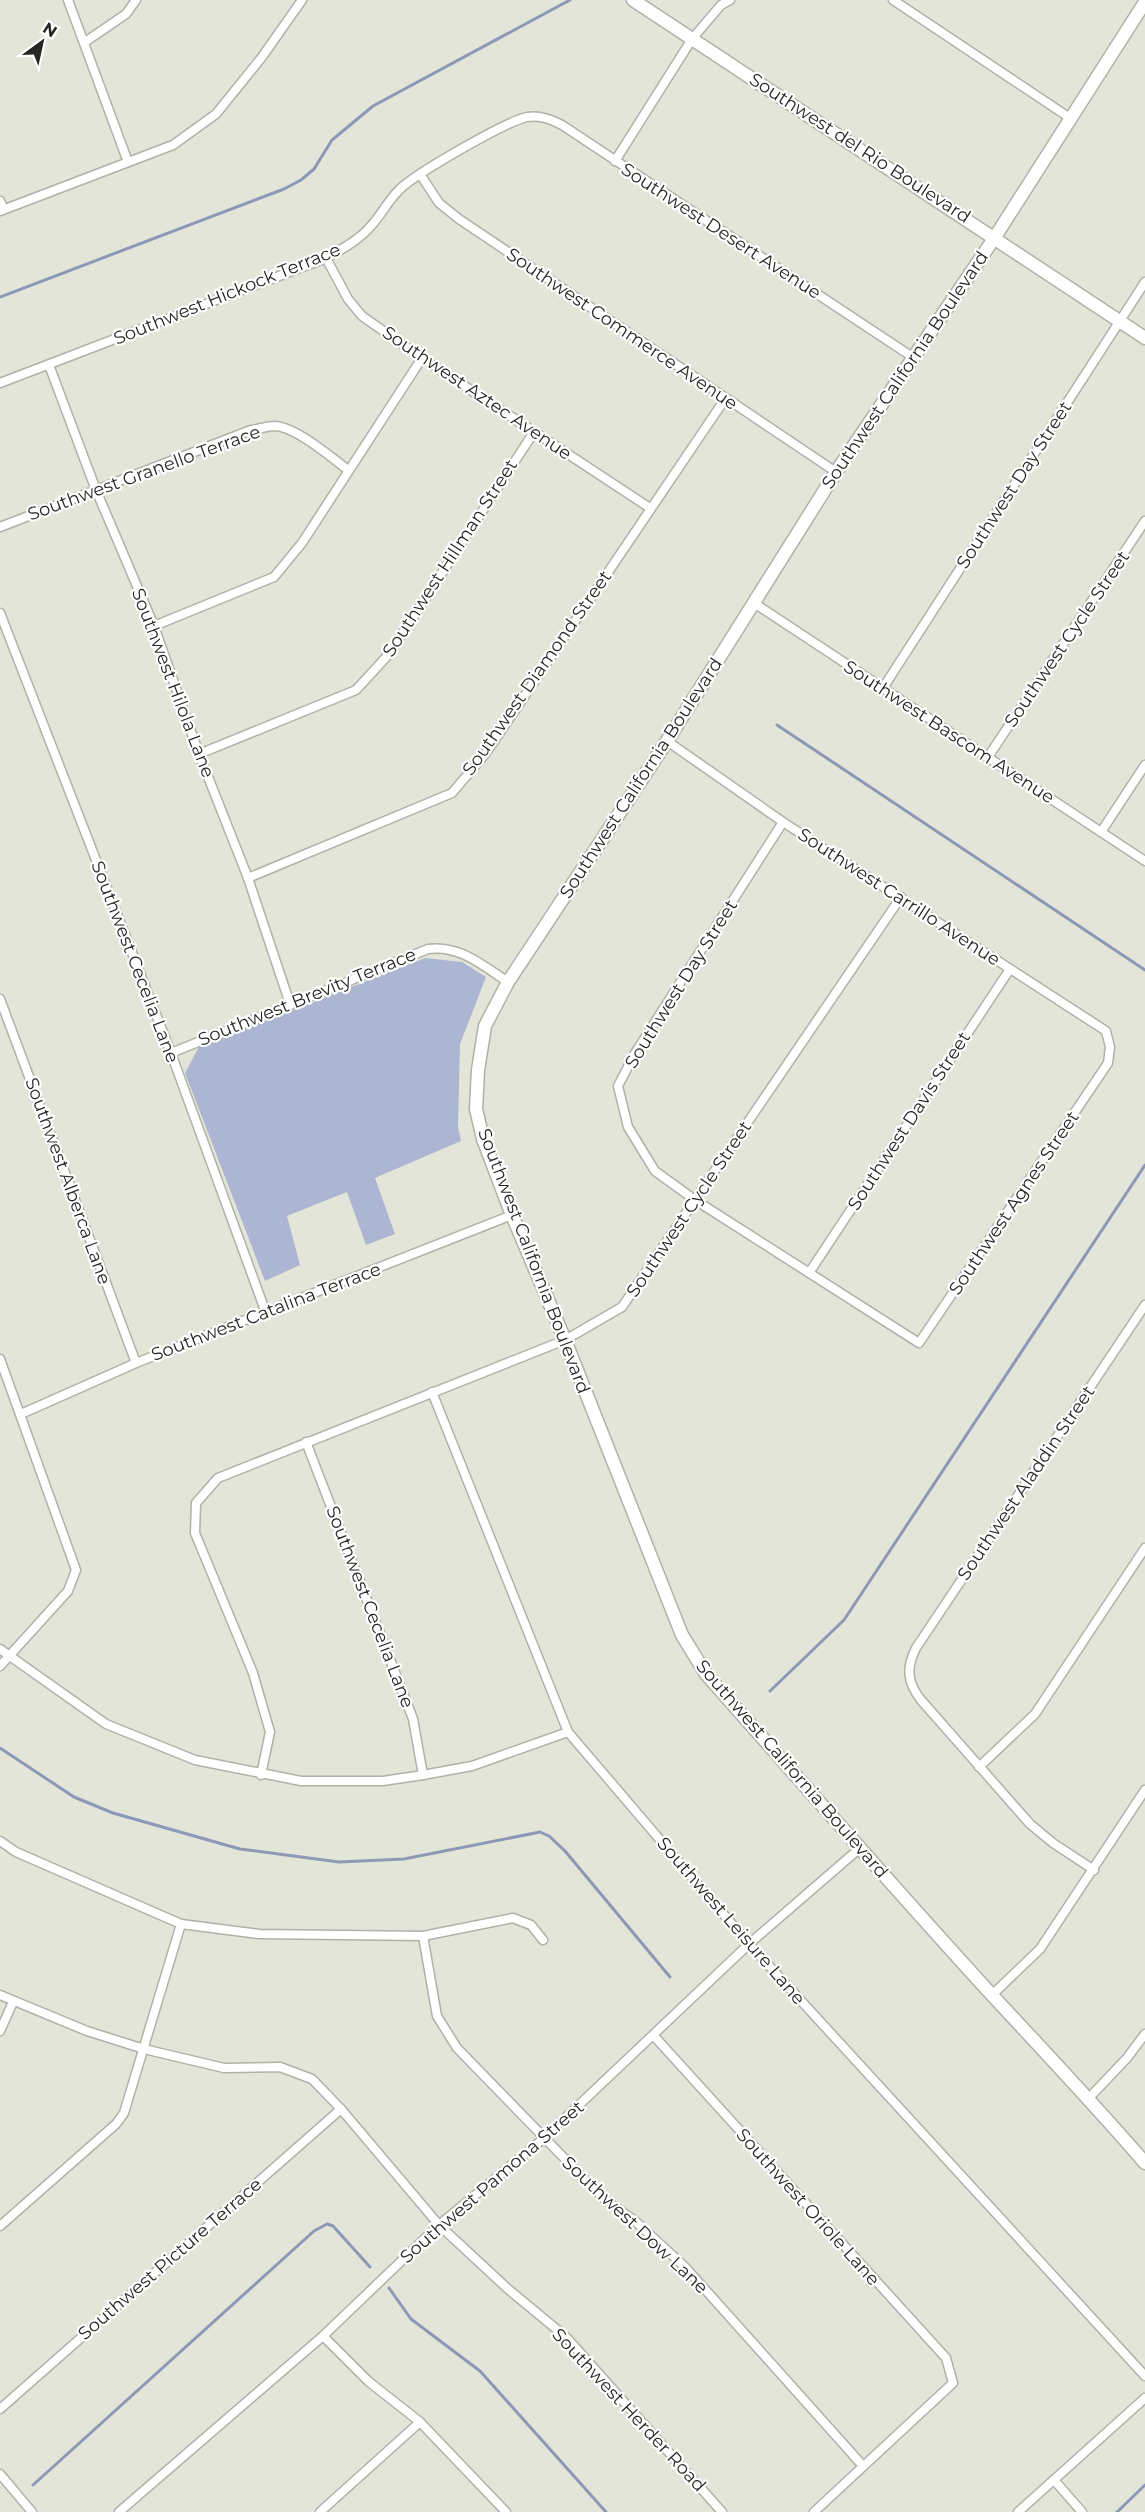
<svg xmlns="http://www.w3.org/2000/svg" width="1145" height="2512" font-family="Montserrat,sans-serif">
<rect width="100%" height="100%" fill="#e3e5d9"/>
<polygon fill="#acb6d2" points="425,958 462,962 486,977 460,1044 458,1127 461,1141 375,1178 395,1234 366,1245 347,1192 287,1216 300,1265 265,1281 185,1073 199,1047"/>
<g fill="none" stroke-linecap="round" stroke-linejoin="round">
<g stroke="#8d98b7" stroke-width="3">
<polyline points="0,297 284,189 301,180 314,169 332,140 373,106 570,0"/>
<polyline points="777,725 1145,970"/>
<polyline points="770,1691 844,1620 1145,1165"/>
<polyline points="0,1748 74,1797 113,1813 240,1849 339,1862 404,1859 540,1832 549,1836 565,1851 670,1977"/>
<polyline points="389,2288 411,2319 480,2371 606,2512"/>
<polyline points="33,2485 314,2231 327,2224 333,2226 370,2267"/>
<polyline points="1117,2512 1145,2485"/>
</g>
<g stroke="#b0b2a6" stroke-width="11">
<g id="street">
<polyline points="68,0 128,162"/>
<polyline points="893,0 1070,118"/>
<polyline points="85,42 126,14 136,0"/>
<polyline points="615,161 692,39 721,5 730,0"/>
<polyline points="420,174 439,203 459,219 836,472"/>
<polyline points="0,201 4,209"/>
<polyline points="0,211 173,145 216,114 262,57 302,0"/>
<polyline points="326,258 348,299 362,316 422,358 650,508"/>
<polyline points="49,365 96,490 154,626 199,754 248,878 290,1004"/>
<path d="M 0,383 L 326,258 C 342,249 359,240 371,226 C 381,215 388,201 399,190 C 416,173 505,122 527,117 C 540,115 550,119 562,125 L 914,358"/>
<path d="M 0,527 L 251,430 C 259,429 267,426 275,426 C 296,427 331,457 348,470"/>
<polyline points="754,603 1145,861"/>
<polyline points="0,613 171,1053 266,1313"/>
<polyline points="154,626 274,577 302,543 422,358"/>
<polyline points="883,688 1145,282"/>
<polyline points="667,741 783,822 1106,1031 1110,1047 1108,1063 919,1343 695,1200 655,1171 628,1127 618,1086 634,1055 783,822"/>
<polyline points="199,754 356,690 389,654 534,432"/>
<polyline points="988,757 1145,521"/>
<polyline points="1101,832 1145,765"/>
<polyline points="248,878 452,793 486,753 725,399"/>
<polyline points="0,999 136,1363"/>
<path d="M 171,1053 L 428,949 C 460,945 482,965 508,982"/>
<polyline points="809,1273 1010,969"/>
<polyline points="0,1359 76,1570 68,1591 0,1666"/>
<polyline points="432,1392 568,1732 749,1944 1145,2376"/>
<polyline points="21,1414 136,1363 512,1215"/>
<polyline points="306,1442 413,1719 423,1775"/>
<polyline points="0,1649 106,1724 195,1760 301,1781 383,1781 423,1775 472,1766 568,1732"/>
<polyline points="979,1767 1035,1714 1145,1548"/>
<polyline points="261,1775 270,1732 253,1673 195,1533 196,1503 218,1478 565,1340 622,1307 901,897"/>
<polyline points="0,1841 16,1852 181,1924 259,1934 423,1936 513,1918 531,1925 543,1940"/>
<path d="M 1094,1870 L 1053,1843 L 1030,1824 L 921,1700 C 907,1682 906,1668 916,1648 L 1145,1305"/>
<polyline points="423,1936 437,2016 457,2048 603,2198 635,2221 685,2267 863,2466"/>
<polyline points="0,1995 87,2031 144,2049 224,2068 280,2067 312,2079 341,2109 439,2225 508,2289 566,2337 722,2512"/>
<polyline points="992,1995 1040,1949 1145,1790"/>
<polyline points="0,2031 13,2002"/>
<polyline points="654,2036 946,2358 953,2383 814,2512"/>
<polyline points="1089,2098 1127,2058 1145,2034"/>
<polyline points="0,2226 116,2124 124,2113 181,1924"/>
<polyline points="323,2336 368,2381 420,2422 506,2512"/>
<polyline points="0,2409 341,2109"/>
<polyline points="0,2474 32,2512"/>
<polyline points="1054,2480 1082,2512"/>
<polyline points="119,2512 323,2336 439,2225 543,2139 749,1944 860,1848"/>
<polyline points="320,2512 420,2422"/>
<polyline points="1018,2512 1145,2398"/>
</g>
</g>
<g stroke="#b0b2a6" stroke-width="15">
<g id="secondary">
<polyline points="633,0 1145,338"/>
<path d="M 1145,2 L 995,237 L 836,472 L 667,741 L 508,982 L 485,1026 L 478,1070 L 476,1109 L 483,1139 L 512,1215 L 565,1340 L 682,1635 L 706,1674 C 801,1781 895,1889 991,1994 C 1043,2050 1095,2105 1145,2163"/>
</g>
</g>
<use href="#street" stroke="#fff" stroke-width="8"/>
<use href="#secondary" stroke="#fff" stroke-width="12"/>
</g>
<g text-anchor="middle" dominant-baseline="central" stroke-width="4.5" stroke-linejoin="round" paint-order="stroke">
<g font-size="18" fill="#262722" stroke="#fff">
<text transform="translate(860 148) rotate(33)">Southwest del Rio Boulevard</text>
<text transform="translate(721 231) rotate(33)">Southwest Desert Avenue</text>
<text transform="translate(227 294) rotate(-22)">Southwest Hickock Terrace</text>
<text transform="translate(622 329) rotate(34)">Southwest Commerce Avenue</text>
<text transform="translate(905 370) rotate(-56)">Southwest California Boulevard</text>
<text transform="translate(477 393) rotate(34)">Southwest Aztec Avenue</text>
<text transform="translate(144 473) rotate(-20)">Southwest Granello Terrace</text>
<text transform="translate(1014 485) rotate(-57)">Southwest Day Street</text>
<text transform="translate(450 558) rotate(-57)">Southwest Hillman Street</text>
<text transform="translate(1067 639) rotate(-56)">Southwest Cycle Street</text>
<text transform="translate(537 673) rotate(-55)">Southwest Diamond Street</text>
<text transform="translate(173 683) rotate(69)">Southwest Hilola Lane</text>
<text transform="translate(949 732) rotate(33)">Southwest Bascom Avenue</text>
<text transform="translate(641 778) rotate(-57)">Southwest California Boulevard</text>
<text transform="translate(899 897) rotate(33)">Southwest Carrillo Avenue</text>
<text transform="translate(135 962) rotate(69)">Southwest Cecelia Lane</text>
<text transform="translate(681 984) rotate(-58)">Southwest Day Street</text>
<text transform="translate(307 997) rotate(-22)">Southwest Brevity Terrace</text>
<text transform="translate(909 1121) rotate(-57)">Southwest Davis Street</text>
<text transform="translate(68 1181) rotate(70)">Southwest Alberca Lane</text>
<text transform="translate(1014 1203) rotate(-56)">Southwest Agnes Street</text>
<text transform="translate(689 1209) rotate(-56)">Southwest Cycle Street</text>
<text transform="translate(534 1261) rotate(69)">Southwest California Boulevard</text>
<text transform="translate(266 1312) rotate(-21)">Southwest Catalina Terrace</text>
<text transform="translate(1026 1483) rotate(-56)">Southwest Aladdin Street</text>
<text transform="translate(370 1607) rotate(69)">Southwest Cecelia Lane</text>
<text transform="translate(792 1769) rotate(49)">Southwest California Boulevard</text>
<text transform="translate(731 1921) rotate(49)">Southwest Leisure Lane</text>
<text transform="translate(492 2182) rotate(-41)">Southwest Pamona Street</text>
<text transform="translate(808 2207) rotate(48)">Southwest Oriole Lane</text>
<text transform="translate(635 2225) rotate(43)">Southwest Dow Lane</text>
<text transform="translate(170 2259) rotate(-41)">Southwest Picture Terrace</text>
<text transform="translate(629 2410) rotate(47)">Southwest Herder Road</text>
</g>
</g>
<g transform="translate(42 42) rotate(33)" stroke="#ffffff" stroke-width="4.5" paint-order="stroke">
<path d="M0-4.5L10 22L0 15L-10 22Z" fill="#262722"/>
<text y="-9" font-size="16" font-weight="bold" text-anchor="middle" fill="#262722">N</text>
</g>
</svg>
